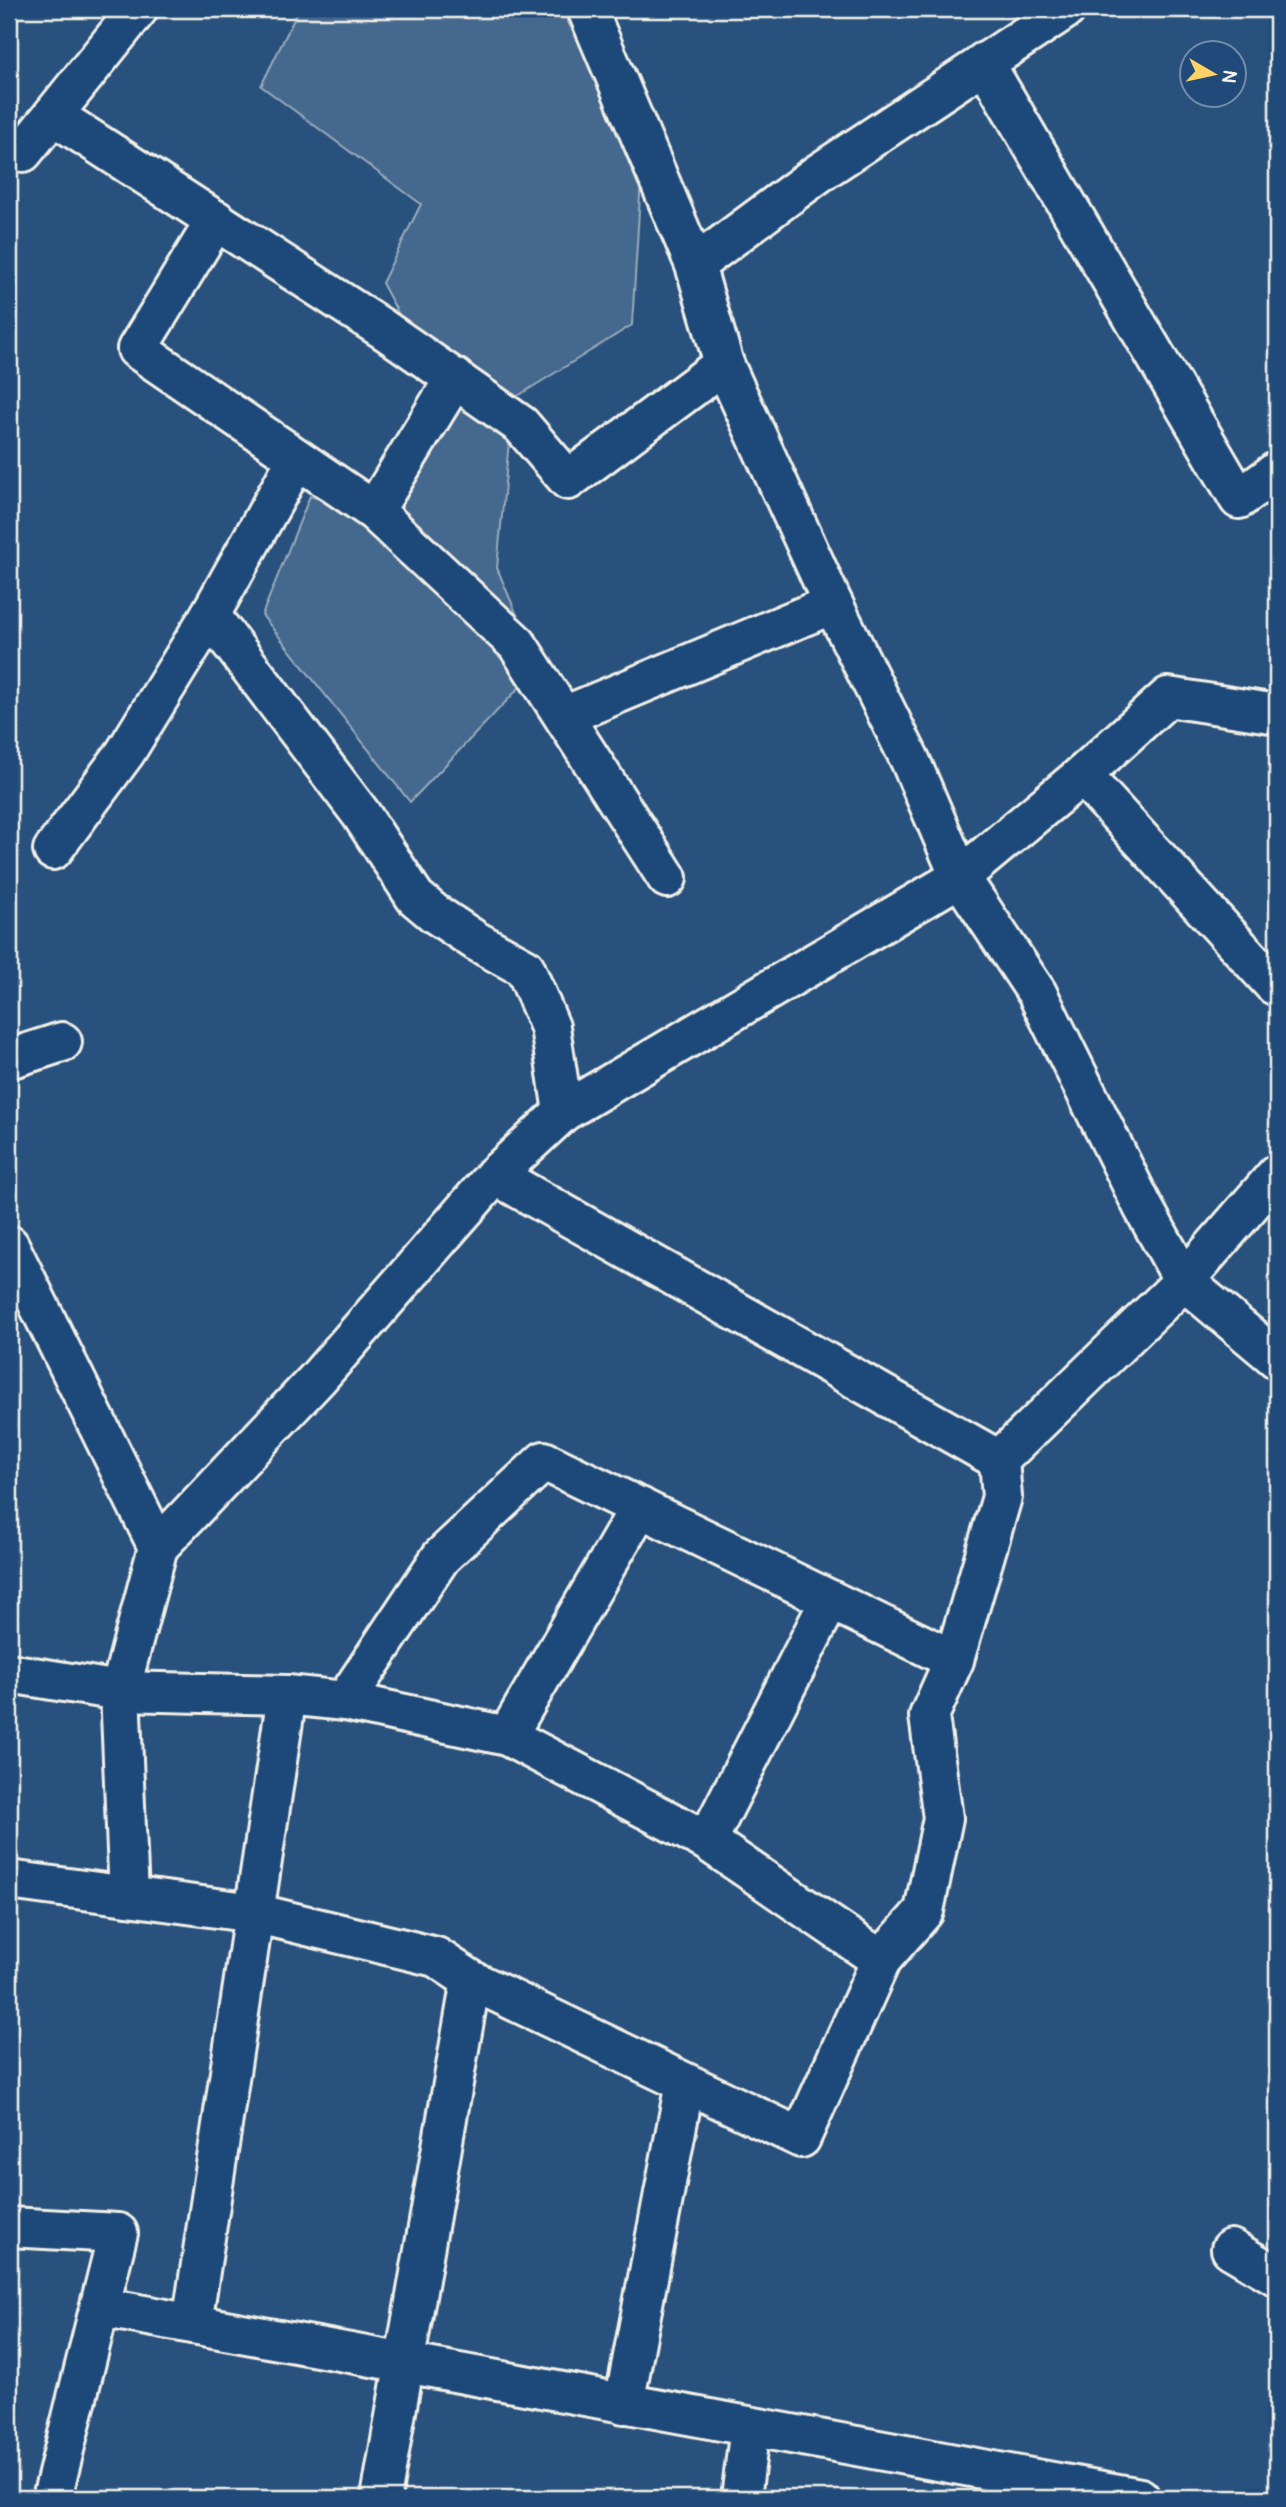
<svg xmlns="http://www.w3.org/2000/svg" width="1286" height="2507" font-family="Pangolin,sans-serif">
<rect width="100%" height="100%" fill="#28517e"/>
<filter id="ink" filterUnits="userSpaceOnUse"><feTurbulence type="fractalNoise" baseFrequency=".0143" numOctaves="2"/><feDisplacementMap in="SourceGraphic" scale="14" xChannelSelector="R" yChannelSelector="G"/><feConvolveMatrix kernelMatrix="1 2 1 2 8 2 1 2 1" color-interpolation-filters="sRGB"/></filter>
<g filter="url(#ink)">
<polygon fill="#45688e" stroke="#9cacbb" stroke-width="2" points="299,9 561,9 642,162 632,325 513,399 497,568 539,667 410,802 262,615 310,496 364,513 453,416 382,283 421,204 261,86"/>
<g fill="none" stroke-linecap="round" stroke-linejoin="round">
<g stroke="#f4f1e8" stroke-width="44">
<g id="minor">
<polyline points="587,9 695,265 724,364 833,604 910,760 960,877 1037,993 1143,1207 1184,1281 1277,1359"/>
<polyline points="984,62 1239,499 1277,471"/>
<polyline points="53,115 383,329 521,425 568,480 724,364"/>
<polyline points="9,144 23,152 138,9"/>
<polyline points="216,220 137,349 374,511 517,644 667,878"/>
<polyline points="695,265 819,173 1066,9"/>
<polyline points="374,511 455,378"/>
<polyline points="210,615 361,814 415,897 434,913 476,941 525,968 550,1027 563,1112"/>
<polyline points="564,716 833,604"/>
<polyline points="1082,775 1274,985 1277,986"/>
<polyline points="53,850 125,753 210,615 297,459"/>
<polyline points="9,1059 62,1042"/>
<polyline points="495,1175 999,1460 1002,1497 954,1660 929,1716 943,1818 924,1911 881,1960"/>
<polyline points="9,1245 158,1547 120,1691 129,1896"/>
<polyline points="999,1460 1184,1281 1277,1174"/>
<polyline points="158,1547 317,1379 495,1175 563,1112 960,877 1082,775 1168,697 1277,714"/>
<polyline points="9,1673 120,1691 287,1695 345,1701 507,1736 707,1841 881,1960 801,2138 471,1980"/>
<polyline points="345,1701 441,1557 544,1461 954,1660"/>
<polyline points="507,1736 640,1507"/>
<polyline points="707,1841 830,1600"/>
<polyline points="9,1880 254,1913 436,1957 471,1980 381,2498"/>
<polyline points="9,2227 118,2233 52,2498"/>
<polyline points="1231,2249 1277,2276"/>
<polyline points="100,2307 1140,2498"/>
<polyline points="192,2324 287,1695"/>
<polyline points="624,2404 685,2083"/>
<polyline points="741,2498 750,2427"/>
</g>
</g>
<use href="#minor" stroke="#1f4a7a" stroke-width="38"/>
</g>
</g>
<rect width="1286" height="2507" fill="none" stroke="#1f4a7a" stroke-width="35"/>
<rect x="18" y="18" width="1251" height="2472" fill="none" stroke="#f4f1e8" stroke-width="2.5" filter="url(#ink)"/>
<g transform="translate(1213 74) rotate(99)"><circle r="33" fill="#1f4a7a" stroke="#748da6" stroke-width="2"/>
<path d="M0-5L12 26L0 18L-12 26Z" fill="#ffd166"/>
<text y="-10" font-size="19" font-weight="bold" text-anchor="middle" fill="#f4f1e8">N</text>
</g>
</svg>
